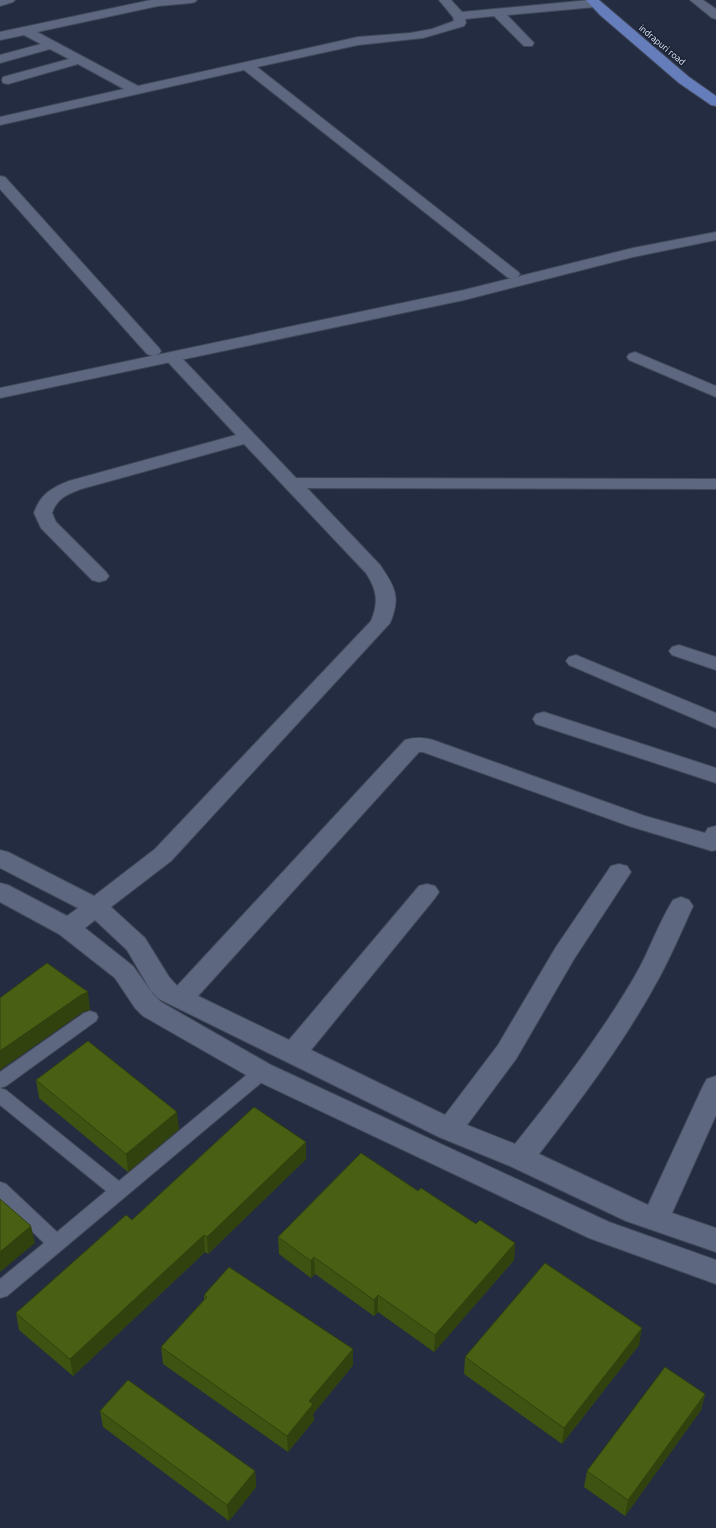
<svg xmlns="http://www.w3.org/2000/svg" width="716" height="1528" font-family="Ubuntu,sans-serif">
<rect width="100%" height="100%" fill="#232c41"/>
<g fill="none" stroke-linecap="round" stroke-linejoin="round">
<g stroke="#41485a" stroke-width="2">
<g id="service">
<polygon points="90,1011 96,1013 98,1017 96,1021 6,1086 0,1088 0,1072 84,1013"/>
<polygon points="262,1066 268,1067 270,1072 268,1077 7,1296 0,1298 0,1279 44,1243 0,1200 0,1182 6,1184 57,1232 106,1191 0,1105 0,1088 6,1090 119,1181 256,1067"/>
</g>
</g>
<g stroke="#41485a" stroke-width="2">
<g id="minor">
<polygon points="151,0 197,0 195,2 191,3 158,6 37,32 138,86 358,37 410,33 432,29 454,21 453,17 439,0 451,0 462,12 590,0 599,1 601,3 599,5 595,7 507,15 534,43 532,46 524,46 494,16 465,19 466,23 464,26 423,38 358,45 257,67 517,271 520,274 517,277 512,279 507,277 244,70 0,125 0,117 124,89 78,64 8,84 3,83 2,80 3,77 69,59 50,49 0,63 0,55 41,44 24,35 0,40 0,32"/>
<polygon points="690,0 703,0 716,9 716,19 712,18"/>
<polygon points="0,176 5,177 159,348 161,351 159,354 153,356 147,354 0,189"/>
<path d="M 172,352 L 178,354 L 296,478 L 716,479 L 716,489 L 307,488 L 380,565 C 395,587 401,597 390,623 L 171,861 L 111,907 L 145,938 L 169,977 L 177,986 L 405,740 C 415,737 423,737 433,740 L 645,816 L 705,833 L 708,828 L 716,826 L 716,850 L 712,851 L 629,826 L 423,752 L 419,752 L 198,996 L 289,1040 L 419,886 L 427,884 L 435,886 L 439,892 L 435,898 L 311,1050 L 445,1115 L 498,1045 L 556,947 L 611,866 L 619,864 L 627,866 L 631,872 L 574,959 L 516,1059 L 467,1125 L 515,1144 C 558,1090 600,1036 635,976 C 649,952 658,924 673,900 L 681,897 L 689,900 L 693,906 C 682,930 672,954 659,978 C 625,1041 582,1098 539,1154 L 648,1205 L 703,1086 L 707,1079 L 716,1076 L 716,1115 L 672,1213 L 716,1228 L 716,1252 L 626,1221 L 510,1166 L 439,1137 L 159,999 L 151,991 L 127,950 L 95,920 L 85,928 L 133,966 L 153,994 L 161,1002 L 271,1065 L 609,1222 L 716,1260 L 716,1284 L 589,1238 L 253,1079 L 143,1016 L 135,1008 L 115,978 L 59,934 L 0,902 L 0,883 L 8,885 L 67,916 L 78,908 L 0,868 L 0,850 L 8,852 L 94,896 L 155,849 L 371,621 C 379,602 377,590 366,573 L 244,444 L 81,489 C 68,494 57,498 52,513 L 56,522 L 106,572 L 109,576 L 106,580 L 99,582 L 92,580 L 41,528 L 34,513 C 40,495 51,488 69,481 L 236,435 L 166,360 L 164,357 L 166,354 Z"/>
<polygon points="635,352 716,386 716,397 629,360 627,357 629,354"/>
<polygon points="679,645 716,657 716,670 672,655 669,651 672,647"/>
<polygon points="576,655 716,713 716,728 569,665 566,661 569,657"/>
<polygon points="544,712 716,768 716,783 536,724 533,719 536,714"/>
</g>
</g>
<g stroke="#41485a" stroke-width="2">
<g id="tertiary">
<polygon points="0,0 15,0 13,2 0,6"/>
<polygon points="716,232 716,240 633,257 464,300 0,398 0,388 464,290 633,248"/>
</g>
</g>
<g stroke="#41485a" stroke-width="2">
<polygon id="primary" points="586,0 599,0 689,77 716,96 716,106 711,105 679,83 600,15"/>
</g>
<use href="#service" fill="#5d677f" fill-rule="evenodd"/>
<use href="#minor" fill="#5d677f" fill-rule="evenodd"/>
<use href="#tertiary" fill="#5d677f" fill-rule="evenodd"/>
<use href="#primary" fill="#657ebb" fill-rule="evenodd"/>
</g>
<g fill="#3e5211">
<polygon points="36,1080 179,1129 128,1172 39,1098"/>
<polygon points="306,1142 306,1159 208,1254 205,1252 73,1376 19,1330 16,1313 132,1220"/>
<polygon points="418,1191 476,1224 515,1243 514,1260 434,1352 378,1312 374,1316 315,1274 311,1278 279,1254 278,1237"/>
<polygon points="204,1295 353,1365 313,1414 314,1420 288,1452 163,1364 161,1347 204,1300"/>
<polygon points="639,1345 562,1444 464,1374 465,1357"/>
<polygon points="705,1394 701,1410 625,1516 584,1487 587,1471"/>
<polygon points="100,1411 255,1471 256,1487 229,1521 103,1427"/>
</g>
<g fill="#32420e">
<polygon points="88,992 90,1010 83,1012 0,1070 0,1051 81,995"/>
<polygon points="177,1112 179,1129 128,1172 126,1154"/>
<polygon points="306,1142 306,1159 208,1254 207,1237"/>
<polygon points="31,1226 35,1243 0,1272 0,1252"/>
<polygon points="204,1235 205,1252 73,1376 70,1359"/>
<polygon points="515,1243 514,1260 434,1352 435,1335"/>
<polygon points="314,1257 315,1274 311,1278 311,1261"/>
<polygon points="378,1295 378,1312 374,1316 374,1300"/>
<polygon points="642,1328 639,1345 562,1444 564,1428"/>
<polygon points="353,1349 353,1365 313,1414 314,1420 288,1452 287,1436 309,1401"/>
<polygon points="705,1394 701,1410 625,1516 628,1500"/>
<polygon points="255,1471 256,1487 229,1521 227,1505"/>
</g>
<g fill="#485f14" stroke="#32420e">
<polygon points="47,963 88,992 81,995 0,1051 0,998"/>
<polygon points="88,1041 177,1112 126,1154 36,1080"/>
<polygon points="254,1107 306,1142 207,1237 204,1235 70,1359 16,1313 126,1215 132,1220"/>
<polygon points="361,1153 418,1191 421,1188 476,1224 480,1220 515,1243 435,1335 378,1295 374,1300 314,1257 311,1261 278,1237"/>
<polygon points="0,1199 31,1226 0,1252"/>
<polygon points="545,1263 642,1328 564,1428 465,1357"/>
<polygon points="229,1267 353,1349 309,1401 313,1404 287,1436 161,1347 207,1297 204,1295"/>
<polygon points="665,1367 705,1394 628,1500 587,1471"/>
<polygon points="128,1380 255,1471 227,1505 100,1411"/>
</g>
<g text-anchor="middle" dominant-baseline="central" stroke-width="3" stroke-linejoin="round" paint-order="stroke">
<g font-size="9" fill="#e6ecfa" stroke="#1a2336">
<text transform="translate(662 45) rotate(40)">indrapuri road</text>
</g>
</g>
</svg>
